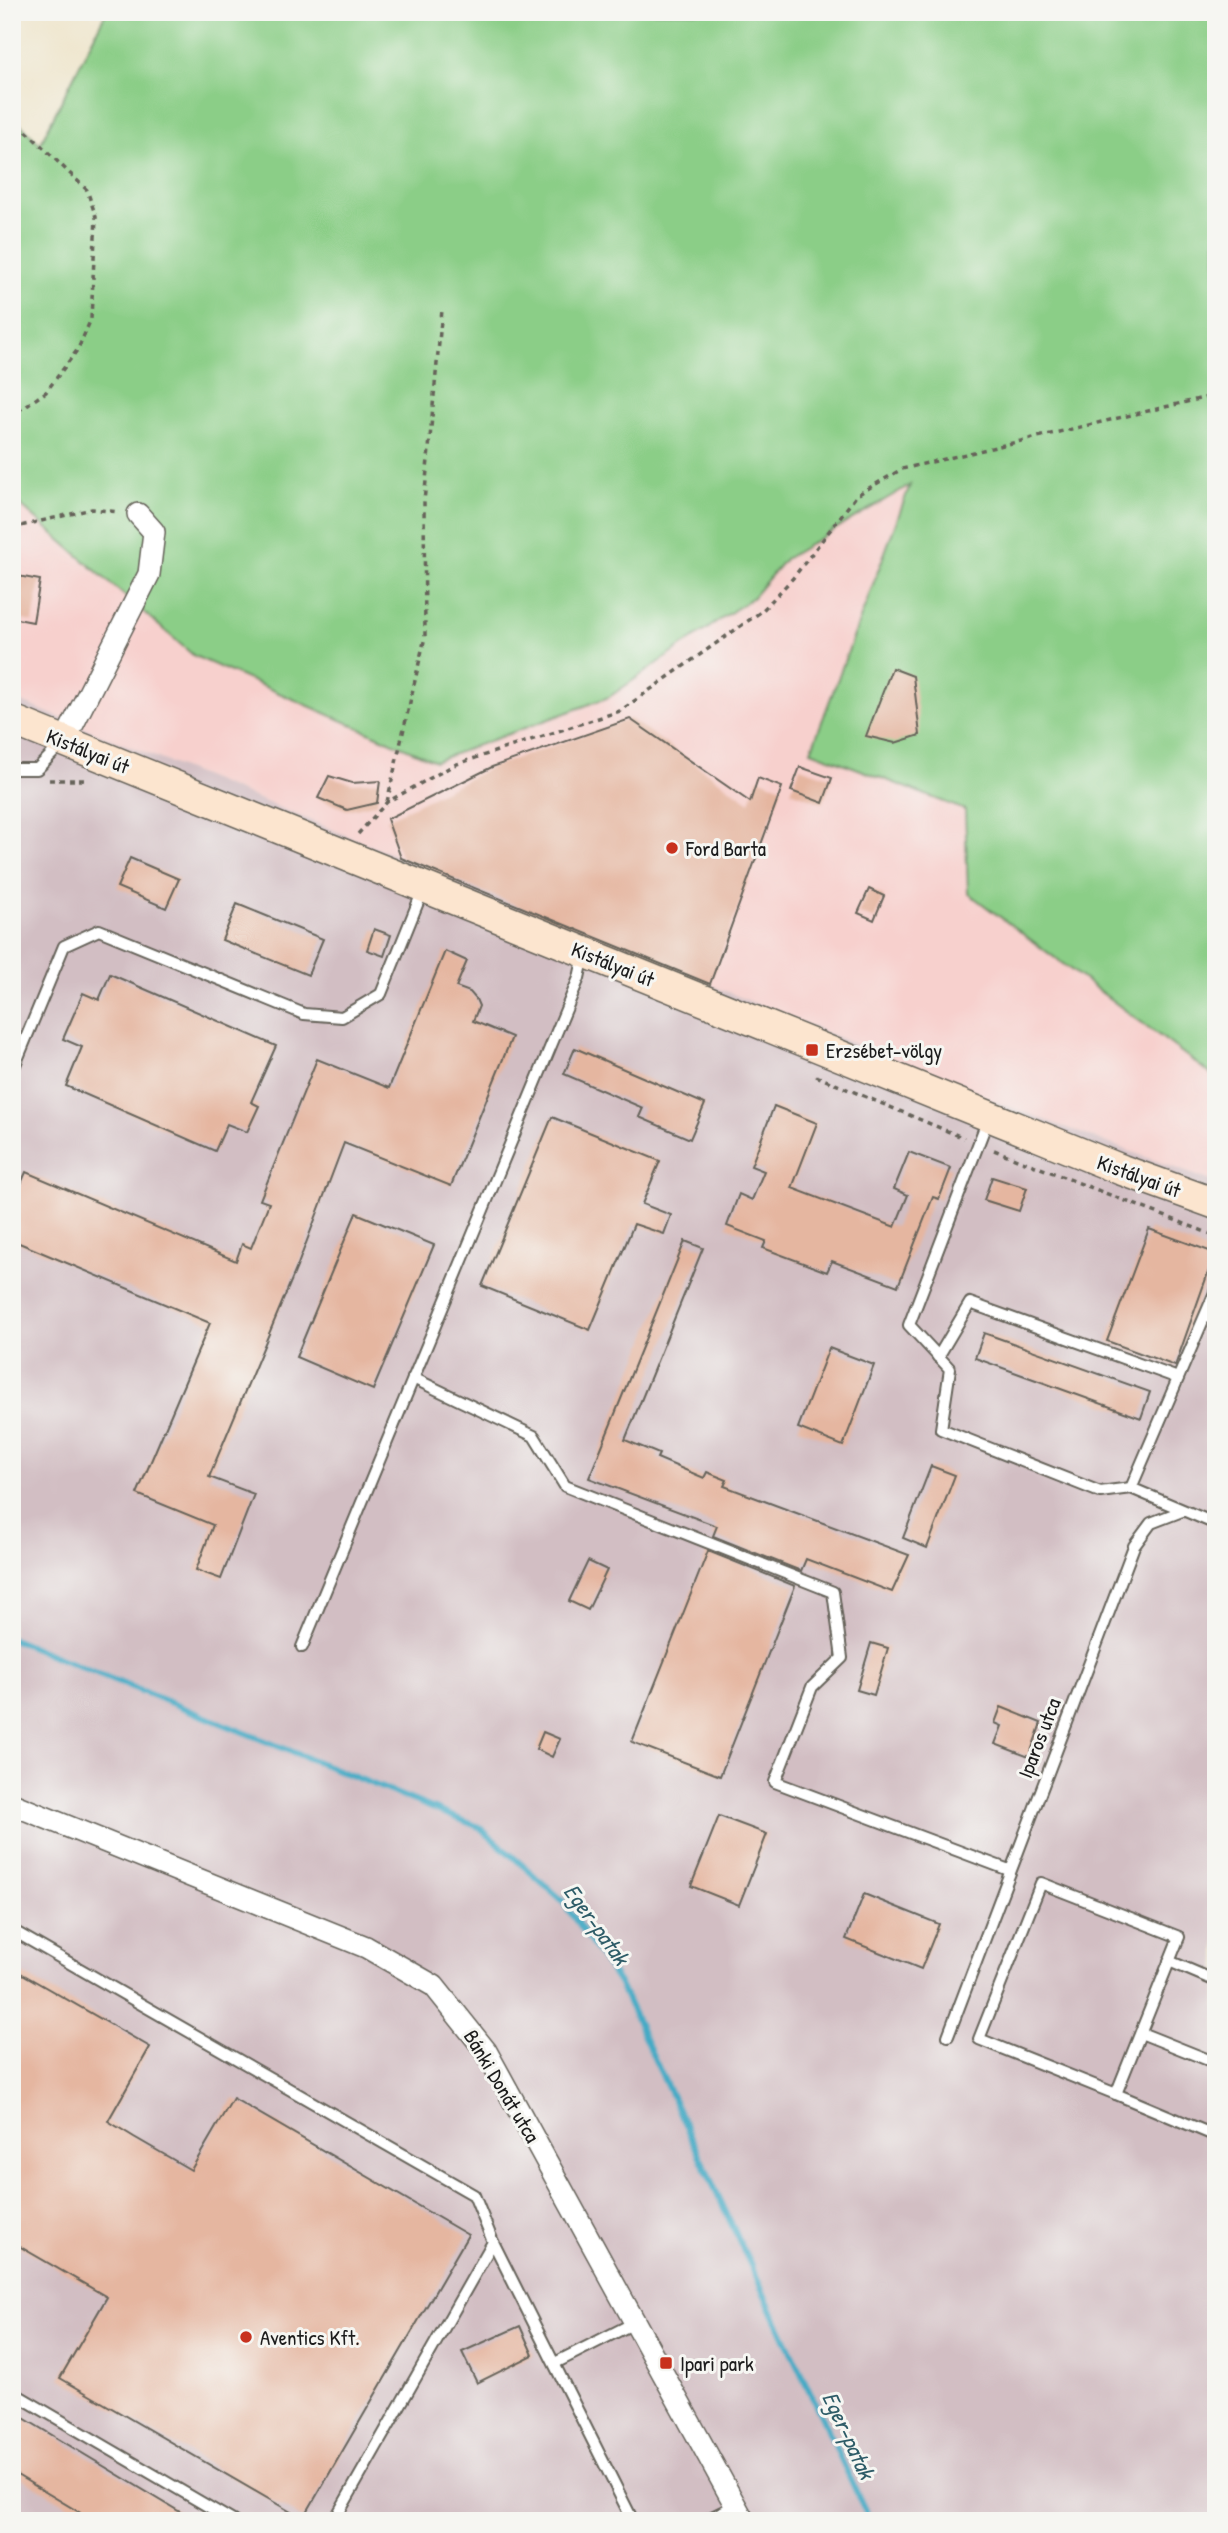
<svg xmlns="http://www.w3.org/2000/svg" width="1228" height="2533" font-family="'Patrick Hand',sans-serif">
<rect width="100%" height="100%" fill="#f6f6f2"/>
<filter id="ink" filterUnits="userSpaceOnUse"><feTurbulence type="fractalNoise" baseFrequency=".0143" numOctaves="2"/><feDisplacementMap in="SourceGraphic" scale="14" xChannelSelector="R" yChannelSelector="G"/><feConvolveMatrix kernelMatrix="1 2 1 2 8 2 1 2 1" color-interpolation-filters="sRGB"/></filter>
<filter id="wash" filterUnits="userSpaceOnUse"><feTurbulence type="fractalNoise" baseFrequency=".00686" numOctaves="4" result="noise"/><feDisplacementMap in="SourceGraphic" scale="28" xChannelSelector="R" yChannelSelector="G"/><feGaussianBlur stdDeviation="1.57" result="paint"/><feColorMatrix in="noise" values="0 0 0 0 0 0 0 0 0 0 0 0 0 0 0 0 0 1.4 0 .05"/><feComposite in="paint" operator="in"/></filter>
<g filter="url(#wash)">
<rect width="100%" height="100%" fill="#efe6ce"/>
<polygon fill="#f7d0cd" points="911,485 811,751 965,810 968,893 1216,1078 1216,1183 988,1099 12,698 12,498 194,656 753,597 785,559"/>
<polygon fill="#d2bec3" points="12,698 988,1099 1216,1183 1216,2521 12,2521"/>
<polygon fill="#8bce87" stroke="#547552" stroke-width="2" points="106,12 1216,12 1216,1078 968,893 965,810 811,751 910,485 785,559 753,597 609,697 435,761 194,656 12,498 12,116 40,144"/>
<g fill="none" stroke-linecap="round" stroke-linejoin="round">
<polyline stroke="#45aac5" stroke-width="6" points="12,1639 479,1827 561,1899 619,1983 870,2521"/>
</g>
<g id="blocks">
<g fill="#e5b6a0">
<polygon points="12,575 40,580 33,622 12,618"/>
<polygon points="892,668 913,676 920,735 895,743 866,736"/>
<polygon points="630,719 750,802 758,778 782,787 710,984 401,858 387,819 492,767"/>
<polygon points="800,767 832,778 823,803 791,791"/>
<polygon points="329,776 352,783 380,781 377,803 347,810 318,798"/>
<polygon points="130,858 179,879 166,908 117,887"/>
<polygon points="869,889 884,896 874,920 858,913"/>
<polygon points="237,904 323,939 308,975 222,940"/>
<polygon points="374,929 391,935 384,956 367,950"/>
<polygon points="445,951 467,961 456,987 470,992 476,999 479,1006 473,1021 512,1037 451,1186 344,1143 297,1267 209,1477 254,1494 221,1579 196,1570 213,1525 137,1494 210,1323 12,1240 12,1204 26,1172 236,1261 242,1244 251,1248 269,1203 260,1200 317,1059 389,1088"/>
<polygon points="110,974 276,1046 251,1102 259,1106 247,1132 227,1124 215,1151 66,1086 82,1047 63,1039 83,993 99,1000"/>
<polygon points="575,1048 705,1104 690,1139 639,1117 643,1108 564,1074"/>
<polygon points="774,1106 817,1123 792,1188 895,1227 908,1195 894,1189 909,1152 951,1168 939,1199 933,1197 898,1286 832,1261 827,1272 763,1248 766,1241 727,1226 739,1194 752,1200 764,1171 751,1166"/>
<polygon points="552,1117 660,1161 642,1204 671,1215 664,1234 634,1224 590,1330 482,1286"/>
<polygon points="992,1177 1027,1188 1019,1211 984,1200"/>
<polygon points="356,1213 434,1245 373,1390 296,1357"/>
<polygon points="1149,1229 1215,1253 1175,1366 1107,1341"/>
<polygon points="685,1241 703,1248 625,1440 659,1454 657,1458 704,1478 707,1472 727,1480 724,1486 909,1555 892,1592 806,1559 801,1571 713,1536 717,1526 589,1478"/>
<polygon points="984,1333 1150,1392 1141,1418 975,1358"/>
<polygon points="829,1348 874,1365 843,1446 798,1428"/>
<polygon points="931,1466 955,1475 927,1548 903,1538"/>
<polygon points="708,1551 795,1586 720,1776 632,1742"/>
<polygon points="588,1561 607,1570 588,1610 569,1601"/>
<polygon points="871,1643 888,1648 874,1695 857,1690"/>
<polygon points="1001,1707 1041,1723 1029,1757 995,1744 1002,1726 995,1723"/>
<polygon points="543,1732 560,1739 552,1757 536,1749"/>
<polygon points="719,1816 767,1834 739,1905 691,1886"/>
<polygon points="864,1894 939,1924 921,1969 846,1939"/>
<polygon points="12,1968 150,2047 108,2121 134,2137 191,2170 233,2098 468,2235 303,2519 60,2378 107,2297 12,2242"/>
<polygon points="520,2326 533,2355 477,2383 462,2352"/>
<polygon points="12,2411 195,2521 94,2521 12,2472"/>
</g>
</g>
</g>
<g filter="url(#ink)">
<use href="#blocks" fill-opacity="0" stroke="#66635a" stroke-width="2"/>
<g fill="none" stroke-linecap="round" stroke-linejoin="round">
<g stroke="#66635a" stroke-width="14">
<g id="service">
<polyline points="12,769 37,769 62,744"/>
<polyline points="12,1072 64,946 99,930 304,1014 342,1017 381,994 423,890"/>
<polyline points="988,1119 909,1325 950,1369 941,1429 1100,1492 1131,1488 1216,1524"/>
<polyline points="938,1357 970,1303 1178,1378"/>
<polyline points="413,1378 534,1436 565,1486 833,1592 842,1658 812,1687 775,1782 1009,1870"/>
<polyline points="1131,1488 1216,1290"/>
<polyline points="302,1647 579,978 584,955"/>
<polygon points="1041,1883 1179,1937 1116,2094 979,2039"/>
<polyline points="12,1930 474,2195 493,2242 334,2521"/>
<polyline points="1169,1961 1216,1981"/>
<polyline points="1141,2033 1216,2063"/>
<polyline points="948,2036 1134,1546 1151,1523 1182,1511"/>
<polyline points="1116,2094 1216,2136"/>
<polyline points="493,2242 633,2521"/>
<polyline points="555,2363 636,2322"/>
<polyline points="12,2392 233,2521"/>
<polyline points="704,2521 736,2505"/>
</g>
</g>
<g stroke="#66635a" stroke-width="24">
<g id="minor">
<polyline points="64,742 149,574 154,532 138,514"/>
<polyline points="12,1804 366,1947 434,1986 486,2051 744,2521"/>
</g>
</g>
<g stroke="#66635a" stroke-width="33">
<polyline id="secondary" points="12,720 1122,1170 1216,1204"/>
</g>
<g stroke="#66635a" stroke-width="3.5" stroke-dasharray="5 5" stroke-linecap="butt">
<polyline points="12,105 23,128 87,190 96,217 91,319 78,349 46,392 12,415"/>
<polyline points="12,528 92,509 118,512"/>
<polyline points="49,780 87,780"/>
<polyline points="387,802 425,637 424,502 442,310"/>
<polyline points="358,834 387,802 454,765 620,711 762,611 793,578 857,495 902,469 1216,395"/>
<polyline points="816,1076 964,1138"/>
<polyline points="994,1150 1216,1236"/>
</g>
<use href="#service" stroke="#fff" stroke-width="10"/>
<use href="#minor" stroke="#fff" stroke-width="21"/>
<use href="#secondary" stroke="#fce5cf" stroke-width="30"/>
</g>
</g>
<g fill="#c8321e" stroke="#f6f6f2" stroke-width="2.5">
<circle cx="672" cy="848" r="7"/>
<rect x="805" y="1043" width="14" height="14" rx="3.5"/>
<circle cx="246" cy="2337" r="7"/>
<rect x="659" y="2356" width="14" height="14" rx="3.5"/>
</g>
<g text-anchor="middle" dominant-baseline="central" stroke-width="6" stroke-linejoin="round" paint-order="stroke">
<g font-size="21" fill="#1c1c1c" stroke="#f6f6f2">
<text transform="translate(88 751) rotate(22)">Kistályai út</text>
<text transform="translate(613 964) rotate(22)">Kistályai út</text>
<text transform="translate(1139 1176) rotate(20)">Kistályai út</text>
<text transform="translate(1039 1738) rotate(-69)">Iparos utca</text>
<text transform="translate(502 2086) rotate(59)">Bánki Donát utca</text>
</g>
<g font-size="21" fill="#1c1c1c" stroke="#f6f6f2" text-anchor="start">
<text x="686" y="848">Ford Barta</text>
<text x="826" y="1050">Erzsébet-völgy</text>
<text x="260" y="2337">Aventics Kft.</text>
<text x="680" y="2363">Ipari park</text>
</g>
<g font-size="23" font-style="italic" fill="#2e5c68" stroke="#f6f6f2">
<text transform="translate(597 1924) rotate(54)">Eger-patak</text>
<text transform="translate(849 2435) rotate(65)">Eger-patak</text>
</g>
</g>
<rect width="1228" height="2533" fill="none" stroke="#f6f6f2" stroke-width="42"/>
</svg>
